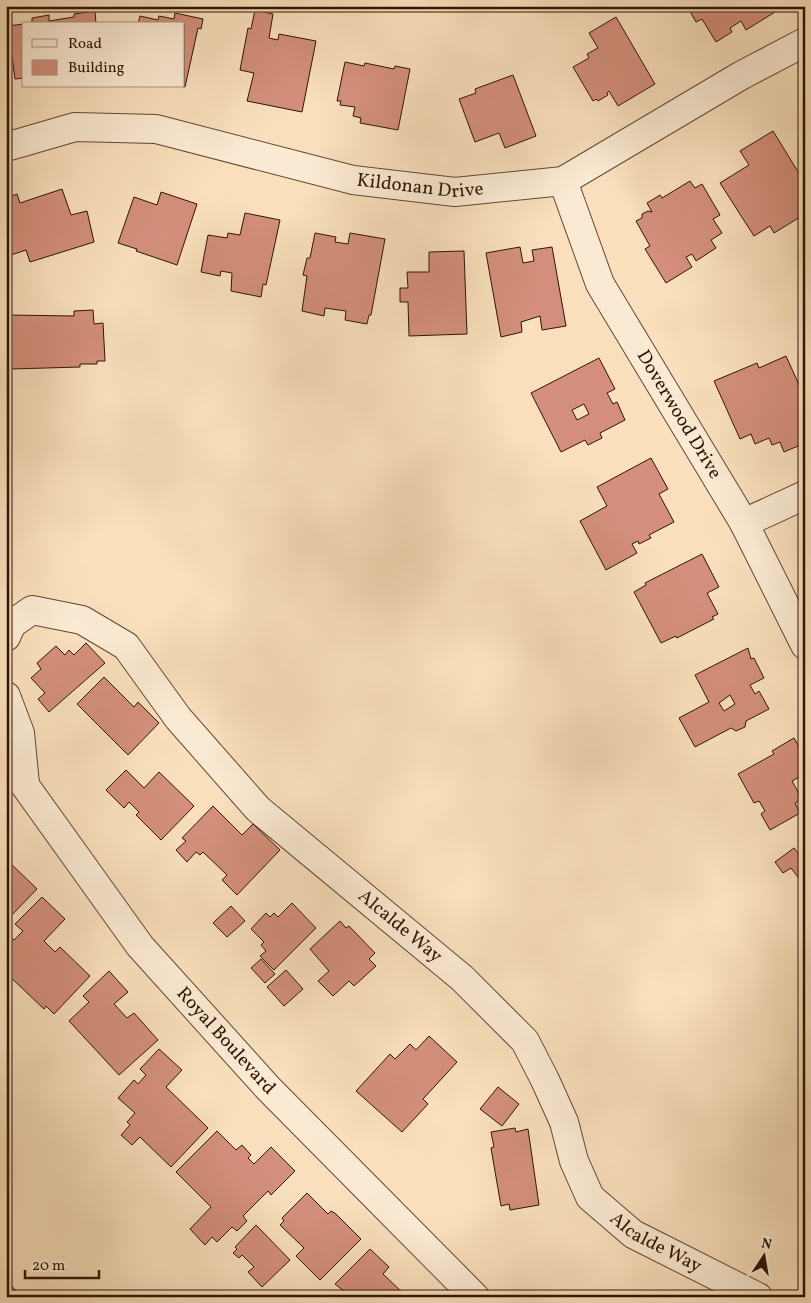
<svg xmlns="http://www.w3.org/2000/svg" width="811" height="1303" font-family="Vollkorn,serif">
<rect width="100%" height="100%" fill="#f9dfbc"/>
<filter id="stains"><feTurbulence type="fractalNoise" baseFrequency=".004" numOctaves="4"/><feColorMatrix values="0 0 0 0 .2 0 0 0 0 .09 0 0 0 0 .02 0 0 0 .5 -.17"/></filter>
<radialGradient id="worn" r=".72"><stop offset=".6" stop-color="#630" stop-opacity="0"/><stop offset="1" stop-color="#630" stop-opacity=".3"/></radialGradient>
<g fill="#d38f7b" stroke="#301405" fill-rule="evenodd">
<polygon points="690,6 772,6 775,12 746,30 741,21 730,28 732,32 716,42 702,19 696,22 688,8"/>
<polygon points="255,10 273,14 269,38 278,40 279,34 316,41 302,112 247,101 254,73 240,70 248,28 251,29"/>
<polygon points="95,11 96,24 24,24 32,23 32,18 49,15 49,21 74,17 74,14"/>
<polygon points="175,13 203,19 201,29 198,28 185,87 180,86 184,86 184,24 138,24 140,16 158,20 159,16 174,19"/>
<polygon points="616,17 655,84 618,106 609,91 607,93 608,95 598,101 596,99 593,101 573,67 589,58 587,54 598,48 589,33"/>
<polygon points="24,24 24,78 15,79 8,26"/>
<polygon points="345,62 364,66 365,63 394,69 395,66 410,69 398,130 360,123 361,118 353,116 355,107 340,105 341,101 337,101"/>
<polygon points="513,75 536,136 505,148 499,133 475,142 459,99 476,93 475,89"/>
<polygon points="773,131 805,183 805,214 774,233 770,226 754,236 720,183 749,165 740,151"/>
<polygon points="690,181 695,188 702,184 720,215 713,219 722,233 711,240 716,248 696,261 692,254 686,257 692,267 666,283 645,249 650,246 636,221 642,218 642,214 648,211 652,212 647,203 660,195 662,198"/>
<polygon points="62,189 71,215 87,211 94,242 30,262 26,250 8,256 6,249 6,198 17,194 20,203"/>
<polygon points="161,192 197,204 177,265 136,251 137,249 118,243 134,197 157,205"/>
<polygon points="245,213 280,220 266,285 263,284 261,297 231,291 232,273 221,271 220,276 201,272 208,235 227,238 228,233 240,235"/>
<polygon points="315,233 336,237 335,242 348,244 350,233 385,239 371,315 369,315 367,324 345,320 346,311 325,308 324,316 302,311 307,276 303,275 307,258 310,258"/>
<polygon points="520,247 523,263 534,261 532,250 552,247 566,326 542,330 540,316 521,322 522,332 501,337 486,253"/>
<polygon points="464,251 467,334 409,336 408,302 400,302 400,288 408,288 407,272 429,272 429,252"/>
<polygon points="93,310 94,324 103,323 105,361 97,361 97,364 80,364 80,367 11,369 9,315 74,316 74,311"/>
<polygon points="786,356 805,398 805,443 784,452 780,442 772,445 769,438 755,444 751,434 740,439 714,381 757,363 759,368"/>
<path d="M 599,358 L 615,389 L 607,393 L 613,404 L 617,402 L 625,420 L 600,433 L 602,438 L 588,445 L 585,440 L 561,452 L 531,393 ZM 584,404 L 589,414 L 577,420 L 572,410 Z"/>
<polygon points="651,458 668,489 659,494 674,522 649,535 651,538 639,544 638,541 632,544 637,553 606,570 580,521 607,506 597,487"/>
<polygon points="702,554 719,587 707,593 718,614 712,617 714,619 677,638 676,636 661,643 634,592 646,585 645,583"/>
<polygon points="86,643 105,663 49,712 38,699 45,693 31,678 41,669 37,663 56,646 65,655 69,650 74,655"/>
<path d="M 748,648 L 751,659 L 754,658 L 764,678 L 750,685 L 755,694 L 759,691 L 769,709 L 746,721 L 745,727 L 736,731 L 731,728 L 695,747 L 679,718 L 709,702 L 695,675 ZM 730,695 L 735,704 L 724,711 L 719,703 Z"/>
<polygon points="104,677 134,707 138,702 159,723 128,755 77,704"/>
<polygon points="794,738 805,757 805,774 792,781 802,799 795,803 800,813 770,830 761,814 765,811 759,801 754,803 738,774 774,754 772,751"/>
<polygon points="126,770 144,788 159,772 194,806 161,840 136,815 139,812 129,802 124,808 106,790"/>
<polygon points="213,806 242,835 253,824 280,850 237,895 222,880 227,875 203,852 200,855 196,852 187,862 176,850 186,841 182,838"/>
<polygon points="794,848 802,858 805,856 805,886 791,868 783,873 775,862"/>
<polygon points="6,859 37,889 6,921"/>
<polygon points="42,897 65,919 44,941 55,952 60,947 90,976 54,1014 46,1006 44,1009 6,973 6,935 14,940 23,931 15,924"/>
<polygon points="292,903 316,928 274,970 260,956 266,951 261,945 264,942 251,929 266,913 270,917 274,913 278,917"/>
<polygon points="231,906 245,921 227,937 213,923"/>
<polygon points="340,921 346,928 349,926 375,953 369,959 376,966 354,986 349,981 333,996 318,981 329,971 310,949"/>
<polygon points="261,959 275,974 265,983 251,968"/>
<polygon points="286,970 303,989 284,1006 267,987"/>
<polygon points="109,971 128,992 114,1004 127,1018 134,1013 158,1040 119,1075 69,1021 89,1002 83,996"/>
<polygon points="429,1036 457,1062 423,1099 428,1104 402,1132 356,1091 390,1054 395,1059 410,1044 416,1050"/>
<polygon points="159,1049 182,1070 166,1087 208,1128 171,1167 140,1137 132,1145 121,1135 130,1125 127,1122 135,1113 118,1098 134,1080 138,1084 146,1075 140,1069"/>
<polygon points="498,1087 519,1104 502,1126 480,1109"/>
<polygon points="515,1128 516,1132 528,1129 539,1205 510,1210 509,1204 501,1206 491,1148 494,1147 491,1132"/>
<polygon points="217,1131 236,1150 242,1145 251,1155 248,1158 254,1164 271,1147 295,1171 271,1195 268,1191 243,1216 247,1221 237,1231 232,1227 217,1242 212,1237 205,1245 190,1229 211,1207 176,1172"/>
<polygon points="307,1193 328,1214 331,1211 336,1214 361,1239 320,1280 296,1256 304,1248 280,1225 284,1221 282,1218"/>
<polygon points="256,1225 290,1260 262,1287 248,1272 254,1267 242,1255 239,1258 233,1253 237,1249 235,1247"/>
<polygon points="370,1249 389,1267 383,1274 407,1297 340,1297 345,1292 335,1284"/>
<polygon points="7,1279 20,1297 6,1297"/>
</g>
<g fill="none" stroke-linecap="round" stroke-linejoin="round">
<g stroke="#624733" stroke-width="30">
<g id="minor">
<path id="s1" d="M 6,147 L 75,127 L 156,129 L 353,180 L 455,192 L 563,181 L 742,75 L 805,42"/>
<path id="s2" d="M 563,181 L 600,284 L 744,523 L 805,645"/>
<polyline points="744,523 805,495"/>
<path id="s3" d="M 6,637 L 12,624 L 32,610 L 82,620 L 126,646 L 178,718 L 258,809 L 462,978 L 525,1041 L 545,1080 L 564,1122 L 574,1161 L 590,1197 L 633,1234 L 758,1297"/>
<polyline points="6,696 20,733 25,784"/>
<path id="s4" d="M 6,759 L 140,946 L 268,1088 L 475,1297"/>
</g>
</g>
<use href="#minor" stroke="#fbead3" stroke-width="28"/>
</g>
<g text-anchor="middle" dominant-baseline="central" stroke-width="4" stroke-linejoin="round" paint-order="stroke">
<g font-size="19" fill="#301405" stroke="#fbead3">
<text stroke="none"><textPath href="#s1" startOffset="424">Kildonan Drive</textPath></text>
<text stroke="none"><textPath href="#s2" startOffset="262">Doverwood Drive</textPath></text>
<text stroke="none"><textPath href="#s3" startOffset="535">Alcalde Way</textPath></text>
<text stroke="none"><textPath href="#s4" startOffset="358">Royal Boulevard</textPath></text>
<text stroke="none"><textPath href="#s3" startOffset="955">Alcalde Way</textPath></text>
</g>
</g>
<rect width="811" height="1303" fill="none" stroke="#f9dfbc" stroke-width="25"/>
<rect x="8" y="8" width="796" height="1288" fill="none" stroke="#301405" stroke-width="2.5"/>
<rect x="12" y="12" width="786" height="1278" fill="none" stroke="#301405"/>
<rect x="22" y="22" width="162" height="65" fill="#fbead3" stroke="#aa9481"/>
<rect x="32" y="39" width="25" height="8" fill="#fbead3" stroke="#aa9481"/>
<text x="68" y="48" font-size="15" fill="#301405">Road</text>
<rect x="32" y="60" width="25" height="15" fill="#d38f7b" stroke="#aa9481"/>
<text x="68" y="72" font-size="15" fill="#301405">Building</text>
<g transform="translate(764 1256) rotate(12)" stroke="#fbead3" stroke-width="4" paint-order="stroke">
<path d="M0-4L9 19L0 12L-9 19Z" fill="#301405"/>
<text y="-8" font-size="14" font-weight="bold" text-anchor="middle" fill="#301405">N</text>
</g>
<path d="M25 1270v8h74v-8" fill="none" stroke="#301405" stroke-width="2.5"/>
<text x="32" y="1270" font-size="15" fill="#301405" stroke="#fbead3" stroke-width="4" paint-order="stroke">20 m</text>
<rect width="100%" height="100%" filter="url(#stains)"/>
<rect width="100%" height="100%" fill="url(#worn)"/>
</svg>
